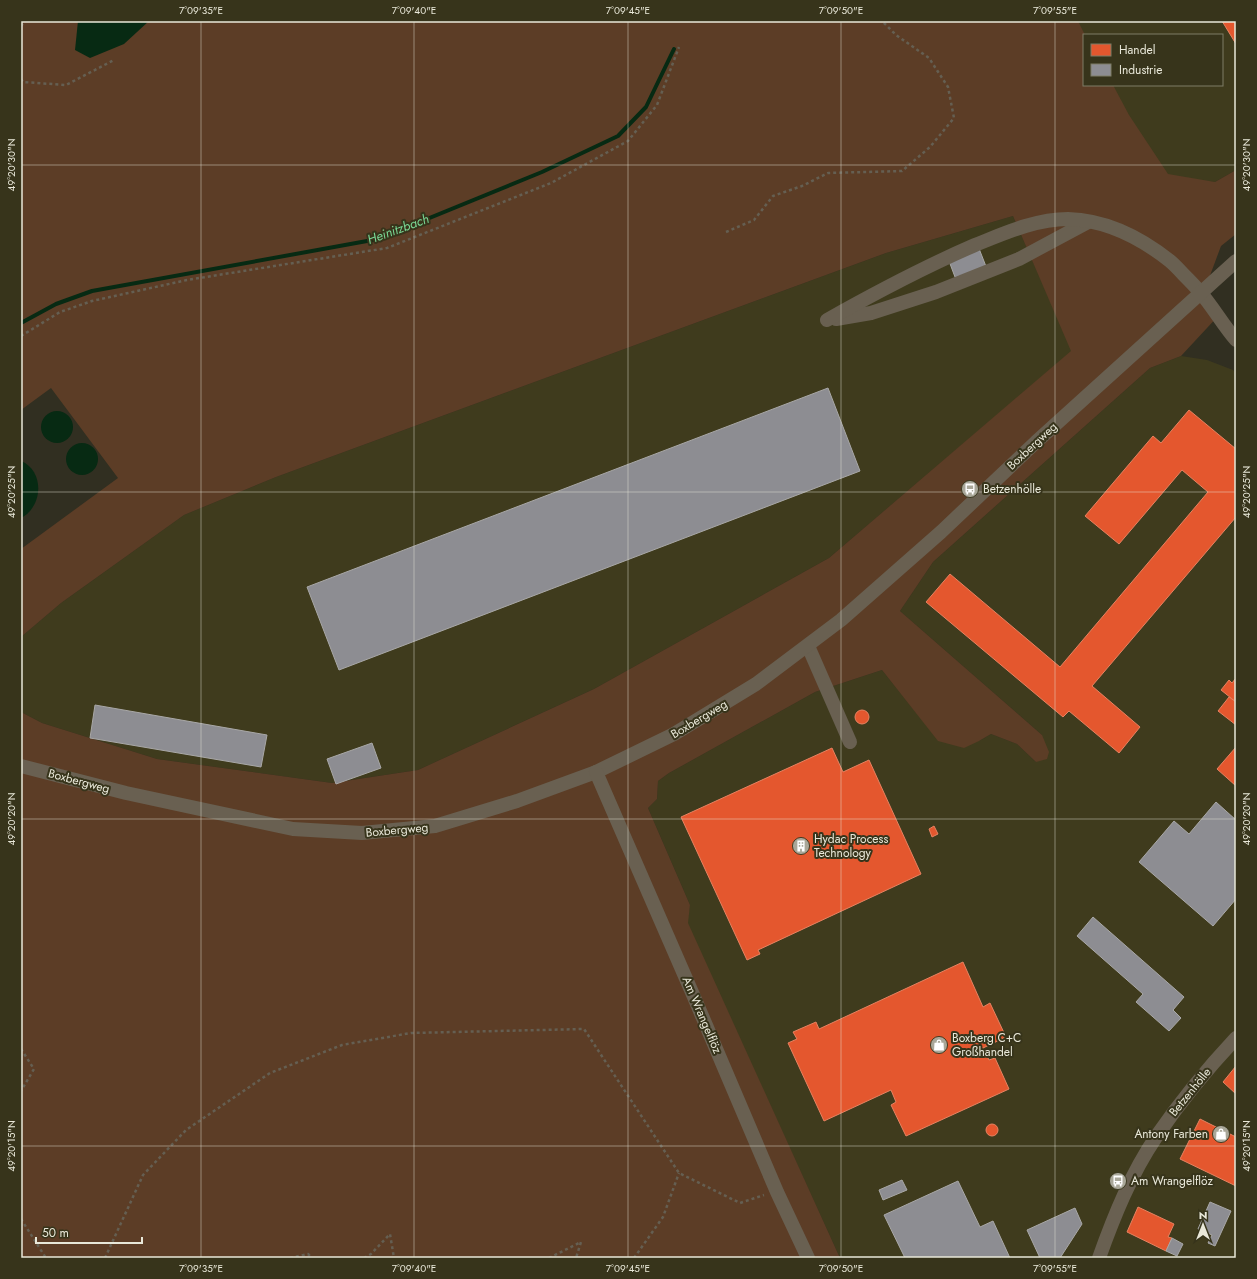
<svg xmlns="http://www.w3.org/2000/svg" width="1257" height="1279" font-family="Jost,sans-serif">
<rect width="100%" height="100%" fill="#312f21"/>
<g fill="#3f3b1d" fill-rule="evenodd">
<path d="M 976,21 L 1236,21 L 1236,170 L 1215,182 L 1119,177 ZM 1084,35 L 1222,35 L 1222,85 L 1084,85 Z"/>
<polygon points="1013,216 1072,351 829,558 594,689 418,770 332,783 157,759 42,723 21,712 21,637 61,603 184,515 276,477 886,253"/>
<polygon points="1181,356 1207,360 1233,370 1236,373 1236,1258 840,1258 687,923 690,905 648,808 657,799 658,781 669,773 815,692 882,670 938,740 979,741 991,734 1017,744 1036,762 1042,735 900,611 933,562 1150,368"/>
</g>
<polygon fill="#5c3d26" points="21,21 1078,21 1085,35 1084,35 1084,85 1113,85 1129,115 1168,174 1215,182 1236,170 1236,234 1221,246 1202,297 1220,314 1181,356 1150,368 933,562 900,611 1042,735 1049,752 1047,759 1036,762 1017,744 991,734 979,741 964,748 938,741 882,670 815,692 669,773 658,781 657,799 648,808 690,905 688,923 840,1258 21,1258 21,712 42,723 157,759 332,783 418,770 594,689 829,558 1071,351 1013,216 886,253 276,477 184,515 61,603 21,637 21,549 118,478 51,388 21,410"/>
<g fill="#072a13">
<polygon points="78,21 149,21 124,44 90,58 75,50"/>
<circle cx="57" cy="427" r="16"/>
<circle cx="82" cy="459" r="16"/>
<path d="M 21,461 C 45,471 43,507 21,518 Z"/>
</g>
<g fill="#e4572e" stroke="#e68261">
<polygon points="1222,21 1236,21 1236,44"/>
<polygon points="1189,410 1236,449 1236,517 1092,686 1140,727 1119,753 1069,711 1063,717 926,602 950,574 1060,667 1208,492 1182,470 1119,544 1085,516 1153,436 1161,443"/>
<polygon points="1236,678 1236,702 1221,690 1229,680 1232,683"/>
<polygon points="1229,697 1236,702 1236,725 1218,711"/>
<circle cx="862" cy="717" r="7"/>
<polygon points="1236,747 1236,786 1217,769"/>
<polygon points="832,748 843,772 869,760 921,874 758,950 760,954 747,960 681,817"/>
<polygon points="934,826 938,834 932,837 929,829"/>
<polygon points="963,962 983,1007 990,1003 1006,1037 983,1048 989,1060 995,1058 1009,1089 906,1136 891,1105 896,1102 891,1090 824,1121 788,1043 797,1039 793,1032 816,1022 819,1029"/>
<polygon points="1236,1066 1236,1094 1223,1082"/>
<polygon points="1200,1119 1236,1137 1236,1186 1180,1159"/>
<circle cx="992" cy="1130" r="6"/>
<polygon points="1138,1207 1174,1224 1168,1237 1172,1238 1166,1251 1127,1232"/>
</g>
<g fill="#8d8d92" stroke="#a9a8a7">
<polygon points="978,246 987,269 955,277 949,261"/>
<polygon points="828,388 860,471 339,670 307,587"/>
<polygon points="95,705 267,735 261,767 90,738"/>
<polygon points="372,743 381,768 336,784 327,759"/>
<polygon points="1216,802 1236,820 1236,899 1213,926 1139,862 1174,821 1189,834"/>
<polygon points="1093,917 1184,997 1173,1010 1181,1018 1169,1031 1136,1002 1143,994 1077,936"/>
<polygon points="902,1180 907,1190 883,1200 879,1190"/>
<polygon points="958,1181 980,1227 993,1221 1010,1258 905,1258 884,1215"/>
<polygon points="1210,1202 1231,1211 1215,1246 1208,1243 1212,1235 1198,1229"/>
<polygon points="1075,1208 1082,1224 1060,1258 1040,1258 1027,1230"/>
<polygon points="1172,1238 1183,1244 1177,1256 1166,1251"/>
</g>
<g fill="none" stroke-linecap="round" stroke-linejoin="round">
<polyline stroke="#072a13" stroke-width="4" points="21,323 56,304 92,291 378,239 542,172 618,136 646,107 674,49"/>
<g stroke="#655f52" stroke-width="2.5" stroke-dasharray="3 3" stroke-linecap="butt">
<polyline points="21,26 25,21"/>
<polyline points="21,79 23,82 66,85 114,60"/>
<polyline points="726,232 754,220 773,196 802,186 828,173 902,171 930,147 954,118 948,87 929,58 896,35 882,21"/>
<polyline points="21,336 60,312 92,301 187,280 387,248 551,183 628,141 657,105 679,47"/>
<polyline points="21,1049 34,1069 21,1091"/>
<polyline points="21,1219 46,1258"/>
<polyline points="105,1258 143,1175 186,1130 270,1073 342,1045 411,1033 584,1029 679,1173 740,1203 764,1195"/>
<polyline points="290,1258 308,1254 312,1258"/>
<polyline points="364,1258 371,1254 390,1234 394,1258"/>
<polyline points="549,1258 581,1242 576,1258"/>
<polyline points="634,1258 663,1217 679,1173"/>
</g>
<g stroke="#696051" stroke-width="14">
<polyline points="836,319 871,313 936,292 1019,259 1088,222"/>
<path d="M 827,320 C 875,293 924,267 975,245 C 1005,233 1036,219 1068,219 C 1106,220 1141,238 1170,261 C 1175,265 1179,270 1183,274 C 1189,280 1195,286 1200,292 C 1213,307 1223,325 1236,340"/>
<polyline points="808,646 850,742"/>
<polyline points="21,766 126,793 293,829 362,833 435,826 517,801 596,772 674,734 756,684 841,620 941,532 1036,442 1236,261"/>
<polyline points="596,772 694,997 777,1192 808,1258"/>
<path d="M 1099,1258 C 1114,1216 1131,1174 1156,1137 C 1180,1102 1207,1069 1236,1038"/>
</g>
</g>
<path fill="none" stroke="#e9e8d9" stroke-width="1" stroke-opacity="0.45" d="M 201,21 L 201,1258M 414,21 L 414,1258M 628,21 L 628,1258M 841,21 L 841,1258M 1055,21 L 1055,1258M 21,165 L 1236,165M 21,492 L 1236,492M 21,819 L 1236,819M 21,1146 L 1236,1146"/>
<defs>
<g id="bus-disc" transform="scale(0.9)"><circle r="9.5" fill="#a9a799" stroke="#37341b"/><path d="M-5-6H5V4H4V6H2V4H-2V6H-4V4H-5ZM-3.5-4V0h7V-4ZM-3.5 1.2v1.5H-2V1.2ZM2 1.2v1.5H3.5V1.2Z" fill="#fff"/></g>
<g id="building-disc" transform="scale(0.9)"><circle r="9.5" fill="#a9a799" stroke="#37341b"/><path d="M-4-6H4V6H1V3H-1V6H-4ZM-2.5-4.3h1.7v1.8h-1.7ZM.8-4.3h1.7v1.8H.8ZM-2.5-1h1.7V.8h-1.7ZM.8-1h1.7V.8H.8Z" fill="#fff"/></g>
<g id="shop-disc" transform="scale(0.9)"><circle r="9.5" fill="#a9a799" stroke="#37341b"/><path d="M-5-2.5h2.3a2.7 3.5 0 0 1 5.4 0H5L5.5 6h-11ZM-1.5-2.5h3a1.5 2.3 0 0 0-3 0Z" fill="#fff"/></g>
</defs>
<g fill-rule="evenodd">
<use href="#bus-disc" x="970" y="489"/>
<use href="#building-disc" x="801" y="846"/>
<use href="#shop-disc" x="939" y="1045"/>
<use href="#shop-disc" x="1221" y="1134"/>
<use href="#bus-disc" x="1118" y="1181"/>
</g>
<g text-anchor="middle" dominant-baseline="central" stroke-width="4" stroke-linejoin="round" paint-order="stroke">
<g font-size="12" fill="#e9e8d9" stroke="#37341b">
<text transform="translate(1032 446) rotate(-43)">Boxbergweg</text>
<text transform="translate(699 719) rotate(-31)">Boxbergweg</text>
<text transform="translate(79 781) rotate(15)">Boxbergweg</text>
<text transform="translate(397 830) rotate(-5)">Boxbergweg</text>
<text transform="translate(702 1015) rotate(67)">Am Wrangelflöz</text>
<text transform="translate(1190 1092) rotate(-51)">Betzenhölle</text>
</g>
<g font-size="12" fill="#e9e8d9" stroke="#37341b" text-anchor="start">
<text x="983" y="489">Betzenhölle</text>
<text x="814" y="839">Hydac Process<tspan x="814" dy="14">Technology</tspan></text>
<text x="952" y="1038">Boxberg C+C<tspan x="952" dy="14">Großhandel</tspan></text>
<text x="1208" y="1134" text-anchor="end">Antony Farben</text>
<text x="1131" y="1181">Am Wrangelflöz</text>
</g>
<g font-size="13" font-style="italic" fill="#7ada96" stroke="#37341b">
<text transform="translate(398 229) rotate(-20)">Heinitzbach</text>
</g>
</g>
<rect width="1257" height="1279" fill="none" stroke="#37341b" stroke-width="44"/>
<rect x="1083" y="34" width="140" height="52" fill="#37341b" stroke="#7e7c67"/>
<rect x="1091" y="44" width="20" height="12" fill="#e4572e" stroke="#7e7c67"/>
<text x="1119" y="54" font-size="12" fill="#e9e8d9">Handel</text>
<rect x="1091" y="64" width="20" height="12" fill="#8d8d92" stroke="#7e7c67"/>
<text x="1119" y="74" font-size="12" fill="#e9e8d9">Industrie</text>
<g transform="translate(1203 1225)" stroke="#37341b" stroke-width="3" paint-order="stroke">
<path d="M0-3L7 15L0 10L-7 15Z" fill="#e9e8d9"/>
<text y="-6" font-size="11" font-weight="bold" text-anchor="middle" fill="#e9e8d9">N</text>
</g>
<path d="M36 1237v6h106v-6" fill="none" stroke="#e9e8d9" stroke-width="2"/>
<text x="42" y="1237" font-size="12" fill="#e9e8d9" stroke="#37341b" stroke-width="3" paint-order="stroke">50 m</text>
<rect x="22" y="22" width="1213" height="1235" fill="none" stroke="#e9e8d9" stroke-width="1.5"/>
<g font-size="10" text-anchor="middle" fill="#e9e8d9">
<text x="201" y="14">7°09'35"E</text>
<text x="414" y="14">7°09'40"E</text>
<text x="628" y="14">7°09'45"E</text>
<text x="841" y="14">7°09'50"E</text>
<text x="1055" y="14">7°09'55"E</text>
<text transform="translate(11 165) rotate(-90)" y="4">49°20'30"N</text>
<text transform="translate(1246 165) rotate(-90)" y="4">49°20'30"N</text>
<text transform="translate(11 492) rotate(-90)" y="4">49°20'25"N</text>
<text transform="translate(1246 492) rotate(-90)" y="4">49°20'25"N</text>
<text transform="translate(11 819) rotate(-90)" y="4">49°20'20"N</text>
<text transform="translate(1246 819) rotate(-90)" y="4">49°20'20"N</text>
<text transform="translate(11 1146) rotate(-90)" y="4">49°20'15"N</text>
<text transform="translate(1246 1146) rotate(-90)" y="4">49°20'15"N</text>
<text x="201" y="1272">7°09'35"E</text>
<text x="414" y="1272">7°09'40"E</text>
<text x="628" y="1272">7°09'45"E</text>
<text x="841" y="1272">7°09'50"E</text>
<text x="1055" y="1272">7°09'55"E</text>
</g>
</svg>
